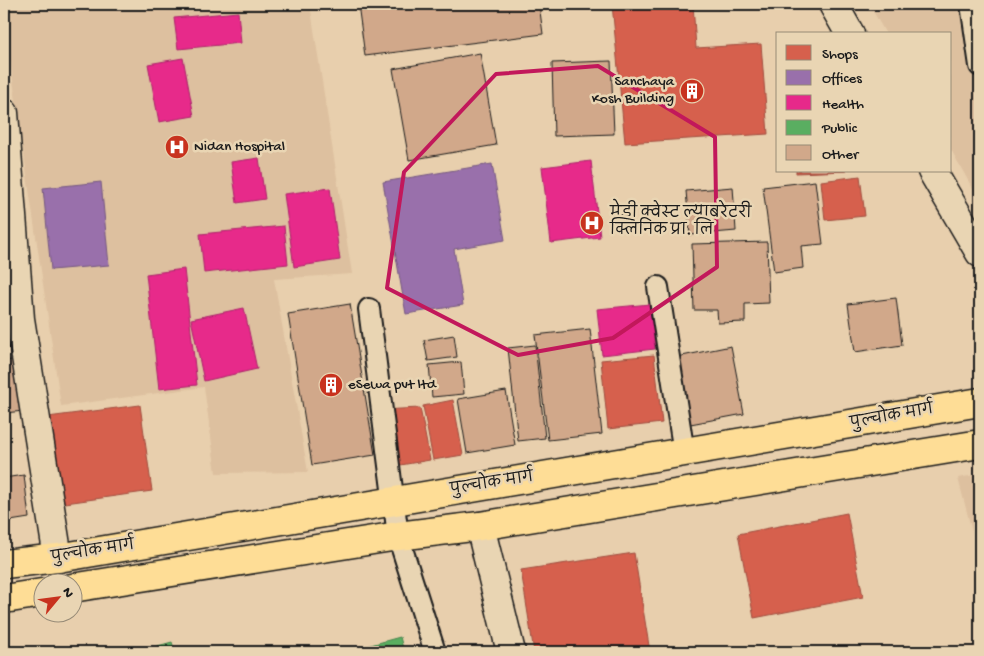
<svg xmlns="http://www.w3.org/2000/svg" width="984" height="656" font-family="'Gochi Hand','Playpen Sans Deva',sans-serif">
<rect width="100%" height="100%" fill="#e8cfad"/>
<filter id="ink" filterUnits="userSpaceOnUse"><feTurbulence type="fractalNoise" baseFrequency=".02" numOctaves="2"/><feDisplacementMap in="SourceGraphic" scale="10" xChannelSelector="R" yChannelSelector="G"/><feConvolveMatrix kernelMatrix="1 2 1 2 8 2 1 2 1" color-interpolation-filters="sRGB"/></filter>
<g filter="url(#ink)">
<g fill="#ddc09f">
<polygon points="4,4 310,4 352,274 274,279 308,472 216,473 204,387 61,406 4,20"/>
<polygon points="869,4 980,4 980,202 950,148 950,34 886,34"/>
<polygon points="980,474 980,562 958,478"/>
</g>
<g fill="#d6604d" stroke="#9e4c3e">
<polygon points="612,4 693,4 696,48 761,44 768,134 625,143"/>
<polygon points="796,171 847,171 796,173"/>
<polygon points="860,176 865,216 825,220 821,181"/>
<polygon points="654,355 662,423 608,429 601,360"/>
<polygon points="453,400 463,455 433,460 423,406"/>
<polygon points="140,405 152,491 51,505 40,418"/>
<polygon points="420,408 430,460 389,467 381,410"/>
<polygon points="847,513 863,597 754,618 738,534"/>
<polygon points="634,553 650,652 534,652 521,570"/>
</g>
<g fill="#9970ab" stroke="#745780">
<polygon points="492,164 505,240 454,249 463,305 406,314 383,182"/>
<polygon points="101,182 109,265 51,270 43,188"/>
</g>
<g fill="#e7298a" stroke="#aa2569">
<polygon points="238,12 241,43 178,49 174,18"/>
<polygon points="183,58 194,116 159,122 148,64"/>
<polygon points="259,158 265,199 237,203 231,162"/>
<polygon points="591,161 600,237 551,243 542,167"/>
<polygon points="330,188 340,260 294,267 284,194"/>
<polygon points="284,226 288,264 204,273 200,234"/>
<polygon points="184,269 197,385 159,389 146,274"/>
<polygon points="650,304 655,349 602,355 597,309"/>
<polygon points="244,308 257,369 204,381 191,319"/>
</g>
<g fill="#5aae61" stroke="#47824c">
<polygon points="400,637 404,652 345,652"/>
<polygon points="172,642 175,652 136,652"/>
</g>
<g fill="#d1a88a" stroke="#1c1c1c">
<polygon points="358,4 539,4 543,34 365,56"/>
<polygon points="480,53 496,145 409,160 393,69"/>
<polygon points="611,61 614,134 554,136 552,63"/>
<polygon points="815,181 823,244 801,246 803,268 774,272 763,187"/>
<polygon points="733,187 736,231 690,235 686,191"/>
<polygon points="767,242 769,303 745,304 745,322 718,323 717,310 694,310 692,244"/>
<polygon points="896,298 902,345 855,352 848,304"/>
<polygon points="350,304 375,455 312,465 288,314"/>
<polygon points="590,329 602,434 548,440 535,335"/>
<polygon points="454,335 457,357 428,361 424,340"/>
<polygon points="535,345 545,438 518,441 508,348"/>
<polygon points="731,346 744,414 685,425 672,358"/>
<polygon points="19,359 24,411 4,413 4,361"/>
<polygon points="461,362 464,394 432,397 429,365"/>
<polygon points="506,391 515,445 467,453 458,399"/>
<polygon points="24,475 29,518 4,522 4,478"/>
</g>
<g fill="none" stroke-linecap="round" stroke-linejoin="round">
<g stroke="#1c1c1c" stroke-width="24">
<g id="service">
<polyline points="971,4 980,66"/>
<polyline points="658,287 684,453"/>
<polyline points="369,309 398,536 435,652"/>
</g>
</g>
<g stroke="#1c1c1c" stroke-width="31">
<g id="minor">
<polyline points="833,4 850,34"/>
<polyline points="4,113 20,319 58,558"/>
<polyline points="932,171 980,253"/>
<polyline points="480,526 511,652"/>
</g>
</g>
<g stroke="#1c1c1c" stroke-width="31">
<g id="primary">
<polyline points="4,564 58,558 980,402"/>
<polyline points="72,588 398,536 480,526 980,444"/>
<polyline points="4,599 42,593"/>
</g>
</g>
<use href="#service" stroke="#e9d5b3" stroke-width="20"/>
<use href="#minor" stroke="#e9d5b3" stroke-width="28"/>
<use href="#primary" stroke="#fedd96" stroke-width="28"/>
</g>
</g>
<path fill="none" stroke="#c2185b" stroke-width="4" stroke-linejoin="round" d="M 598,66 L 715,137 L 717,267 L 613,338 L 518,355 L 387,288 L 404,172 L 496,74 Z"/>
<defs>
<g id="building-disc" transform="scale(1.25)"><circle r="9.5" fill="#c8321e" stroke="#e9d5b3"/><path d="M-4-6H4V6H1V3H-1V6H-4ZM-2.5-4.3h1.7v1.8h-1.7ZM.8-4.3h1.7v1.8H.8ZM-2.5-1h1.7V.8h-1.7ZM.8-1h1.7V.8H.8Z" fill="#fff"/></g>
<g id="hospital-disc" transform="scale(1.25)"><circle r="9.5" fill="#c8321e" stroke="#e9d5b3"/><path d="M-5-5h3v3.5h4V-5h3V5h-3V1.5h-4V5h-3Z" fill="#fff"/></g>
</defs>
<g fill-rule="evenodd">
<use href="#building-disc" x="692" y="91"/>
<use href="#hospital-disc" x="177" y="147"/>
<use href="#hospital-disc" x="592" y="223"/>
<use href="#building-disc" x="331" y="385"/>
</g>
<g text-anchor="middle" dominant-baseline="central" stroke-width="5" stroke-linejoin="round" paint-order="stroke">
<g font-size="15" fill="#1c1c1c" stroke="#e9d5b3" text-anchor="start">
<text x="674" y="82" text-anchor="end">Sanchaya<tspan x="674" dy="17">Kosh Building</tspan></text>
<text x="194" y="147">Nidan Hospital</text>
<text x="610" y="214">मेडी क्वेस्ट ल्याबरेटरी<tspan x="610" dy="17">क्लिनिक प्रा. लि</tspan></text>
<text x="348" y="385">eSewa pvt ltd</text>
</g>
<g font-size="15" fill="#1c1c1c" stroke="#e9d5b3">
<text transform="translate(892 417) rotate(-10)">पुल्चोक मार्ग</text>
<text transform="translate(492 484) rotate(-9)">पुल्चोक मार्ग</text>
<text transform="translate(93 552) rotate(-9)">पुल्चोक मार्ग</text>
</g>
</g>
<rect width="984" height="656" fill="none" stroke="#e9d5b3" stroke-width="20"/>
<rect x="10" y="10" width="964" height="636" fill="none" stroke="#1c1c1c" stroke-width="2" filter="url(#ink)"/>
<rect x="776" y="32" width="175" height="140" fill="#e9d5b3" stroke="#978b77"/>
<rect x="786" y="45" width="25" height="15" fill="#d6604d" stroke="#978b77"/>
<text x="822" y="58" font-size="15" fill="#1c1c1c">Shops</text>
<rect x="786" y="70" width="25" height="15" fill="#9970ab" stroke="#978b77"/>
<text x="822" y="82" font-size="15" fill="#1c1c1c">Offices</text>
<rect x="786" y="95" width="25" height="15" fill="#e7298a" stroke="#978b77"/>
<text x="822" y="108" font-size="15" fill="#1c1c1c">Health</text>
<rect x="786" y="120" width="25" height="15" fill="#5aae61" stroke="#978b77"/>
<text x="822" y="132" font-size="15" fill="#1c1c1c">Public</text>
<rect x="786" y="145" width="25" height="15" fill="#d1a88a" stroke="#978b77"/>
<text x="822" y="158" font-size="15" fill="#1c1c1c">Other</text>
<g transform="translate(58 598) rotate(61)"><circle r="24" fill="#e9d5b3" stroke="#978b77"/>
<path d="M0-4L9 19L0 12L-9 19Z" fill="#c8321e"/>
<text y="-8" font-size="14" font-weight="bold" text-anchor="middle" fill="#1c1c1c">N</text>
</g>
</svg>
